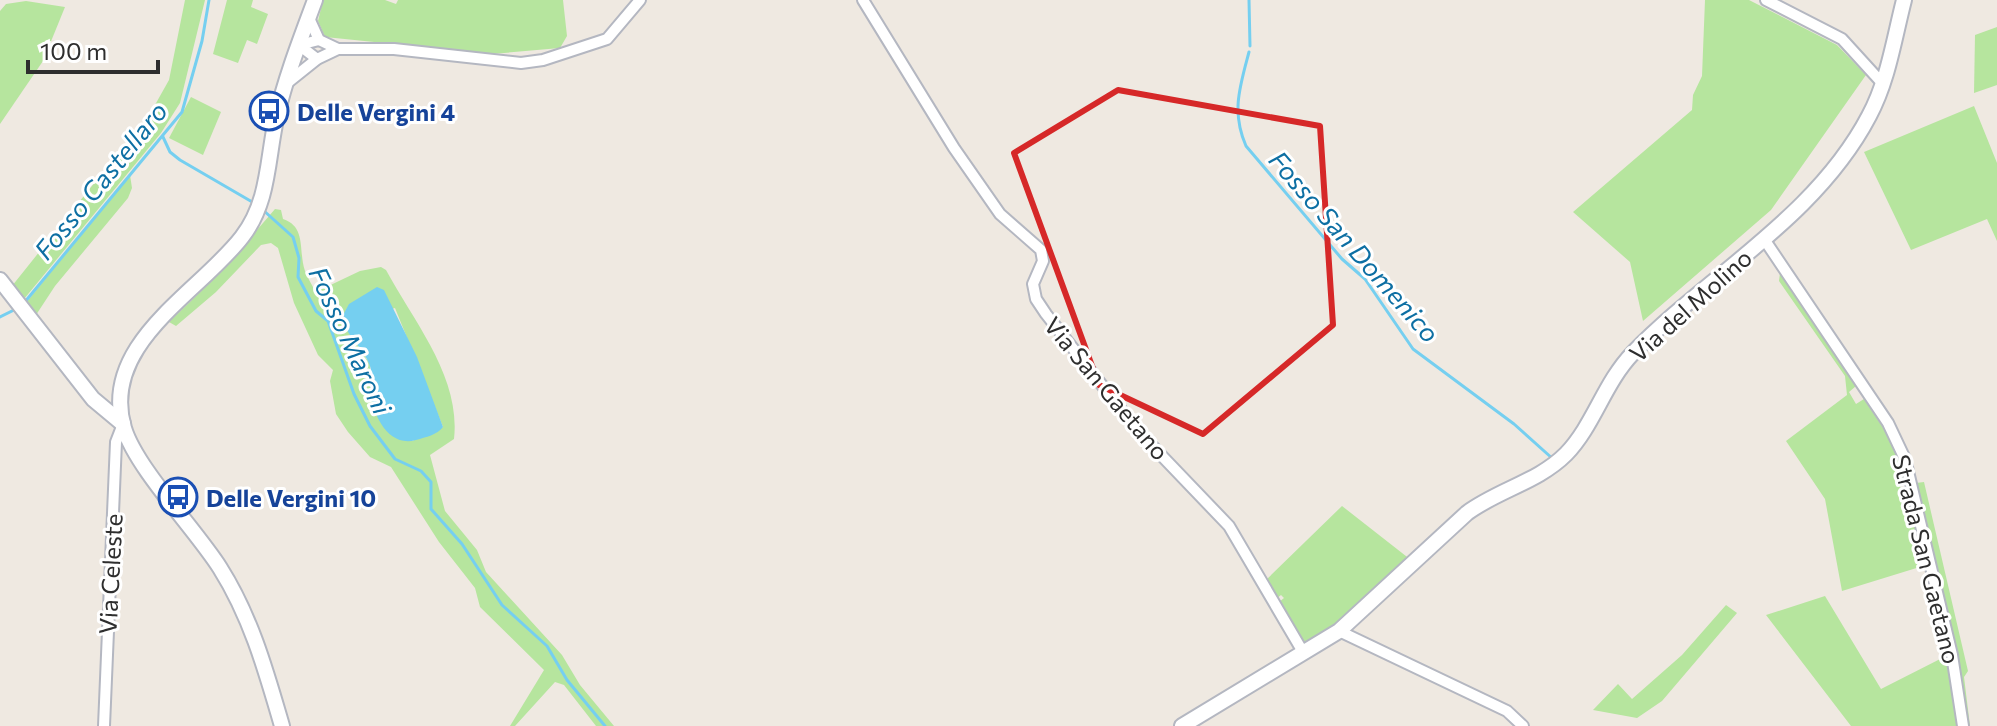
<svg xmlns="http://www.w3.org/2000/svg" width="1997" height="726" font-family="Commissioner,sans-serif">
<rect width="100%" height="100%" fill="#efe9e1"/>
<g fill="#b6e59e" fill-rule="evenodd">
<polygon points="185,0 205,0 180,103 161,133 24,299 17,301 12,286 151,112 169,80"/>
<polygon points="227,0 253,0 251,7 268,14 257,44 247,40 238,63 213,54"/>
<polygon points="323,0 385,0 396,4 398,0 563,0 567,36 560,48 492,54 325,37 318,21"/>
<polygon points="1705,0 1749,0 1837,45 1866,75 1771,210 1643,321 1630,262 1573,212 1692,110 1693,95 1702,76"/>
<polygon points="26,1 65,7 43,61 0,124 0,11 6,4"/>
<polygon points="1997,27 1997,85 1974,93 1975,35"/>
<polygon points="191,97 221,112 203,155 169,138"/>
<polygon points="1974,106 1997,163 1997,241 1987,219 1911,250 1864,152"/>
<polygon points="130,175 132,188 128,198 55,286 34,318 25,304"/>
<path d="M 275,209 L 281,210 L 283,219 C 307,227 298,251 305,271 C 307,277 311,283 314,289 L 320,290 L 360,271 L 381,267 L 386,270 C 414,322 461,377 454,439 L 430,455 L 445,511 L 477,550 L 486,572 L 562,655 L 580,685 L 614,726 L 596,726 L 564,685 L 555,682 L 515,726 L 510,726 L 544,670 L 480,607 L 475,588 L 439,542 L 391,467 L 370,457 L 348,432 L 336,414 L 330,381 L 333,370 L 318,355 L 294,303 L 278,248 L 271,243 L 261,245 L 216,292 L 176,326 L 169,322 L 220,273 ZM 395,308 L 443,427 L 412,441 L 370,387 L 370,364 L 344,325 Z"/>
<polygon points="1780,273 1856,386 1849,392 1856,404 1864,399 1890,438 1905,476 1898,480 1901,489 1909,489 1923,566 1842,591 1825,499 1786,441 1847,395 1845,376 1779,281"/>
<polygon points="1924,482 1968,671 1964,677 1970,726 1966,726 1957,658 1916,483"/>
<polygon points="1342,506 1411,560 1337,626 1302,643 1279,602 1284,598 1281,595 1276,599 1266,580"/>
<polygon points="1825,596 1881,689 1948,655 1958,726 1851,726 1766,615"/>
<polygon points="1726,605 1737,613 1662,701 1637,718 1593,710 1618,684 1632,699 1682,655"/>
</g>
<path fill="#75cff0" d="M 377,287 L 384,290 L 417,357 L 443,427 C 437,435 426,437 416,440 C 388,448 372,414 371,391 C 370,383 373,375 370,366 C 364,348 346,337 342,317 L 349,304 Z"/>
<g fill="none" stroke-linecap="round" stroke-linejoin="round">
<g stroke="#75cff0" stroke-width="3">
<polyline points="1249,0 1250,46"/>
<path d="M 1249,52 C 1240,86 1231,112 1246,146 L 1342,259 L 1365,279 L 1413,349 L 1514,424 L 1553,459"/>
<polyline points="163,137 170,152 180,160 254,203"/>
<polyline points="263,210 293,237 299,258 298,277 316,311 328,321 354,394 370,426 395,459 421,471 431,482 431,509 462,544 502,605 547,646 567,680 605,726"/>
<polyline points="24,303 182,112 202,41 209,0"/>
<polyline points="0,317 18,308"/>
</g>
<g stroke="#b4b7c1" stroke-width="14">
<g id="street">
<polyline points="863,0 954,148 1000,214 1041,250 1043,261 1033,284 1036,299 1046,314 1138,431 1229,526 1303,652"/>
<polyline points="1766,0 1842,39 1883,84"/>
<polyline points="309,18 319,40 338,49"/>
<polyline points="317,59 299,45 319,40"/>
<polyline points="287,83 317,59 338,49 394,49 521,63 543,60 607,39 640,0"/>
<polyline points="1764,239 1888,423 1905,459 1952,655 1963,726"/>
<polyline points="1339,631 1507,711 1523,726"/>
<polyline points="104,726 116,442 123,424"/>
</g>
</g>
<g stroke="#b4b7c1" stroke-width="18">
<g id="secondary">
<polyline points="0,280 93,399 123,424"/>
<path d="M 282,726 C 266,671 251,617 220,568 C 196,530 136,468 124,428 C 99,344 199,293 242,237 C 270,201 267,157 277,115 C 286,76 301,38 315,0"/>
<path d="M 1182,726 L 1339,631 L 1467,513 C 1498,490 1538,482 1566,454 C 1594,425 1604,383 1633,353 C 1710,274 1816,217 1869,116 C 1888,81 1894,39 1904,0"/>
</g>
</g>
<use href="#street" stroke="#fff" stroke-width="10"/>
<use href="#secondary" stroke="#fff" stroke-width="14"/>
</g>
<path fill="none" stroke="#d62828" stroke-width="6" stroke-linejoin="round" d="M 1118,90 L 1320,126 L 1333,325 L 1203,434 L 1099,385 L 1014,153 Z"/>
<defs>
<g id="bus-ring" transform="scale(2)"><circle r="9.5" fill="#fff" stroke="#1a4fb4" stroke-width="1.5"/><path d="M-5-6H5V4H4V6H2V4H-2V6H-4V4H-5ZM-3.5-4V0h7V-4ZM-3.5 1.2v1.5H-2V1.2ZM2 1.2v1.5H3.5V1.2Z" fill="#1a4fb4"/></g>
</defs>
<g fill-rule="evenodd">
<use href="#bus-ring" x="269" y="111"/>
<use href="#bus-ring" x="178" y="497"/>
</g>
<g text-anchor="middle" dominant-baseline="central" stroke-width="6" stroke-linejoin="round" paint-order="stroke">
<g font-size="24" font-weight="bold" fill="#164399" stroke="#fff" text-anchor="start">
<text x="297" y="111">Delle Vergini 4</text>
<text x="206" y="497">Delle Vergini 10</text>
</g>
<g font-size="24" fill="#2e2e2e" stroke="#fff">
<text transform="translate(1690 305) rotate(-42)">Via del Molino</text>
<text transform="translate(1107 388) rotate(50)">Via San Gaetano</text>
<text transform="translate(1927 559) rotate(76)">Strada San Gaetano</text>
<text transform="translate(110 574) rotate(-87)">Via Celeste</text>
</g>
<g font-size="26" font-style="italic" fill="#0d6fa3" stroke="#fff">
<text transform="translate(100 180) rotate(-51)">Fosso Castellaro</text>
<text transform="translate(1355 246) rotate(49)">Fosso San Domenico</text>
<text transform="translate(351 340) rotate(65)">Fosso Maroni</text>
</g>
</g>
<path d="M28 60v12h130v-12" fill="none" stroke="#2e2e2e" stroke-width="4"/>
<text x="40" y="60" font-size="24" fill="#2e2e2e" stroke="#ffffff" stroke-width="6" paint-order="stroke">100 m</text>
</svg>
